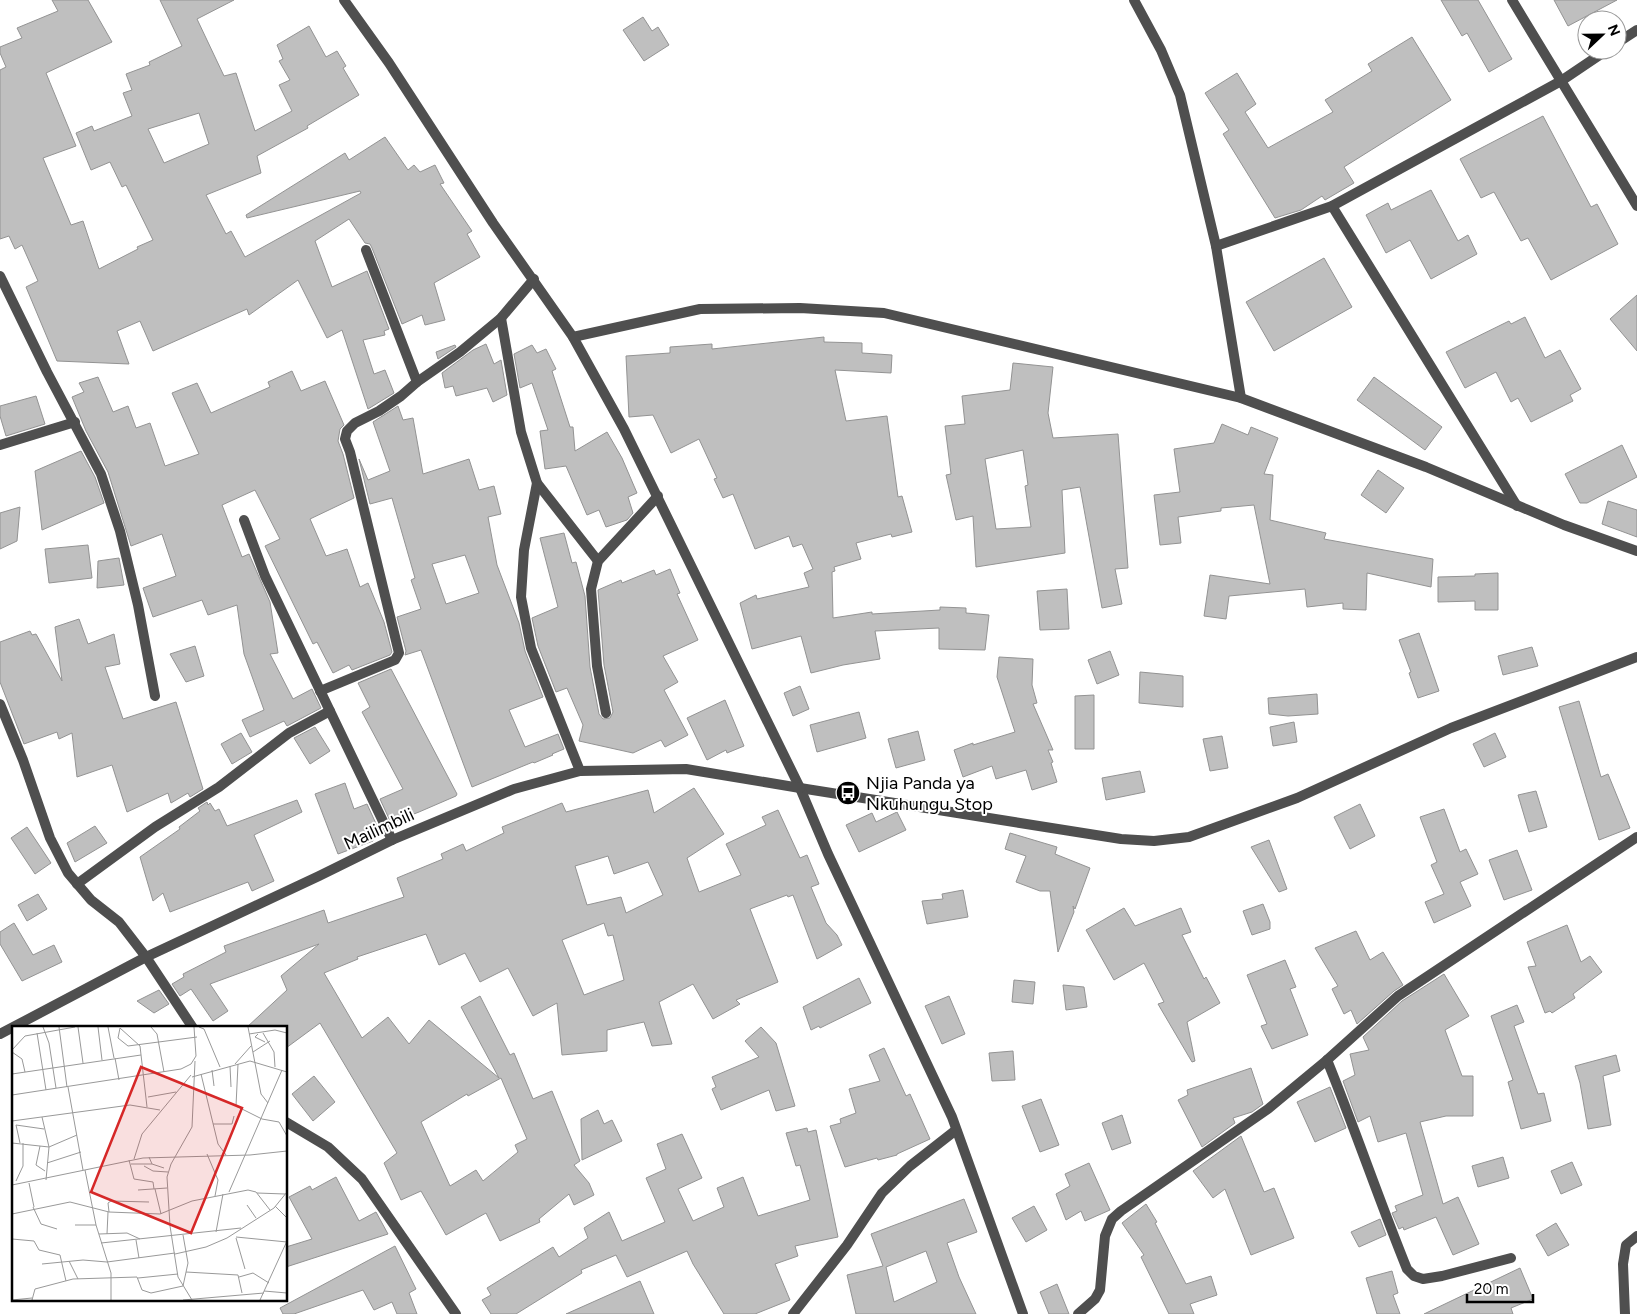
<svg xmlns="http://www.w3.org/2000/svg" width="1637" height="1314" font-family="Figtree,sans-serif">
<rect width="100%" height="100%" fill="#fff"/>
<g fill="#bfbfbf" stroke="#939393" fill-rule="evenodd">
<path d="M 52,0 L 88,0 L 112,42 L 46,73 L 76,146 L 43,158 L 71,225 L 83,221 L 99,269 L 138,249 L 137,247 L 153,240 L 126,185 L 122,187 L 110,162 L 91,170 L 76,133 L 92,126 L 94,131 L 132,116 L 123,93 L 132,90 L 126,74 L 150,65 L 149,62 L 182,46 L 160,0 L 234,0 L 197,19 L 224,76 L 236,73 L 255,131 L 292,111 L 279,85 L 290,80 L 279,61 L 283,59 L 277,45 L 309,26 L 326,57 L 337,51 L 346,66 L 343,68 L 359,95 L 307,126 L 308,128 L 257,156 L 261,173 L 206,195 L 226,234 L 231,231 L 245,257 L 361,193 L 360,191 L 247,218 L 246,215 L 345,153 L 349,160 L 385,137 L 408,170 L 414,165 L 420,172 L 435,165 L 444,183 L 440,184 L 472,231 L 467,234 L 480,257 L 434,283 L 445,320 L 425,325 L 422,315 L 402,324 L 372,248 L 370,244 L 365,243 L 349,219 L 315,241 L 332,287 L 367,271 L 389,329 L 384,331 L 385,335 L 363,340 L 374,374 L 385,370 L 394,393 L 368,409 L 342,330 L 327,338 L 298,280 L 249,315 L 247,309 L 153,351 L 140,321 L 117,331 L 129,364 L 57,361 L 26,287 L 38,281 L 22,245 L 15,249 L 9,236 L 0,239 L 0,70 L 6,67 L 0,53 L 0,47 L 22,38 L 17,28 L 58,11 ZM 199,113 L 209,144 L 164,163 L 148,129 Z"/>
<polygon points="1441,0 1478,0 1512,59 1489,72 1467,33 1462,36"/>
<polygon points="1554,0 1617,0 1568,26"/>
<polygon points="643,17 652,31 658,27 669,45 644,61 623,30"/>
<polygon points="1412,37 1451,100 1344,167 1354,183 1325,200 1322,196 1301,210 1275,218 1223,134 1229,130 1205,93 1237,73 1256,104 1245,112 1268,148 1333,112 1325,100 1372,71 1368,64"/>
<polygon points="1543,116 1591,207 1597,204 1618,244 1551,280 1528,238 1521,241 1494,192 1481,198 1460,159"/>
<polygon points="1431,190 1458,241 1468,235 1477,254 1431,279 1410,240 1386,253 1366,215 1388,203 1391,210"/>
<polygon points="1324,258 1352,307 1274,351 1246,302"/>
<polygon points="1637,295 1637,351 1610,319"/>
<polygon points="1525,317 1545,358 1560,350 1581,389 1570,395 1573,401 1531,422 1518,398 1511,402 1496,372 1465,388 1446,352 1509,321 1511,324"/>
<polygon points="824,337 824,342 862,343 862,353 892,355 891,373 835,370 846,421 887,416 898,497 902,496 912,532 892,537 891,534 856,543 861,559 834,567 835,571 832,572 833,618 872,612 872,614 940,610 940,607 966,608 966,613 989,615 985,650 939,649 939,628 875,631 880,659 843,665 811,673 801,636 752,649 740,603 756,595 757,599 809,587 804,573 813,569 802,544 793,547 789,536 755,549 733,494 723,498 714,479 717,478 699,439 671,453 653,415 629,417 626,356 670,353 670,347 712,344 712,349"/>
<polygon points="486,344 494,364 501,360 507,395 493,402 487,388 456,396 453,386 445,388 442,373 473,350"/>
<polygon points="455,345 456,347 438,359 436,352"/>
<polygon points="532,345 537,353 546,349 556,369 552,371 570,427 573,427 575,451 607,432 622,458 637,493 628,497 633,513 627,520 606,527 599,510 587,515 566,466 545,469 540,431 548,430 532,383 520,388 514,354"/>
<path d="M 1013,363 L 1053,367 L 1048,413 L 1053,438 L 1118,434 L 1128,568 L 1115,569 L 1122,604 L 1102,608 L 1080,487 L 1062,490 L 1065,553 L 976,567 L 973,516 L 956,520 L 946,475 L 951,474 L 945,426 L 965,424 L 962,396 L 1010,390 ZM 1023,450 L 1028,485 L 1025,486 L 1031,527 L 996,529 L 985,459 Z"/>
<polygon points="292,371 301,391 325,381 344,425 340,429 338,441 343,454 354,498 310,519 326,556 347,549 360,587 368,583 384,622 392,652 390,655 352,670 349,665 333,673 317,642 313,644 265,546 280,539 255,490 222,505 242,557 249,554 270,602 278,653 270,654 293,699 312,689 321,708 287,726 284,721 250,737 242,720 264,710 244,654 237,605 208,615 202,600 153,617 143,588 176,576 162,534 131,546 108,472 86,431 72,397 84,392 79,383 98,377 113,412 128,406 136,428 150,423 165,466 199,454 172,393 197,383 211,413 270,387 268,382"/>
<polygon points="1374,377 1442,427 1425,450 1357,400"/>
<polygon points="36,396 45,424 6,436 0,416 0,406"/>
<path d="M 398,406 L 403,420 L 413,418 L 423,474 L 469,459 L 479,490 L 494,486 L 501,514 L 488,517 L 497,565 L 519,623 L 525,651 L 543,697 L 509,710 L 525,747 L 558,734 L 564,749 L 552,754 L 553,755 L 534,763 L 533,762 L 472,787 L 421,650 L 405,655 L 406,651 L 397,617 L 421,609 L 411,580 L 415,578 L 392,498 L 370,504 L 359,459 L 368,480 L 390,471 L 373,422 ZM 465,555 L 479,593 L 446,604 L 432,564 Z"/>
<polygon points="1222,424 1248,435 1251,427 1278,438 1264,474 1273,475 1270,520 1326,533 1324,539 1433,559 1431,587 1367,573 1366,610 1343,609 1343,603 1307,607 1305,589 1229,596 1226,619 1204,616 1210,575 1270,584 1254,505 1221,508 1221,511 1178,517 1181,543 1160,545 1154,495 1180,492 1174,449 1214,443"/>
<polygon points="1622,445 1637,477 1587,503 1580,503 1565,474"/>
<polygon points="81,451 95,477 104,503 42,530 35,471"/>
<polygon points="1378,470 1404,488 1386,513 1361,495"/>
<polygon points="1608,501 1637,510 1637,537 1602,524"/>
<polygon points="20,507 17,541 0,549 0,513"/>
<polygon points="564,533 572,563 576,562 585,596 590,667 599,714 603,719 610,718 613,712 604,665 598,590 621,580 622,583 654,570 656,575 670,569 680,593 677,594 698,640 663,656 678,682 664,690 688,735 665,747 661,740 633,753 579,741 583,725 567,688 556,692 538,646 532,618 558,607 540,538"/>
<polygon points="88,545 92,578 49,583 45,549"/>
<polygon points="119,558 124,585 97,588 98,561"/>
<polygon points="1498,573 1498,610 1475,610 1475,601 1438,602 1438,577 1475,576 1475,574"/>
<polygon points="1067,589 1069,629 1040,630 1037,591"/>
<polygon points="79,619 88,644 114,634 120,664 105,667 123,719 176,702 203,789 190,797 188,793 171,803 168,793 127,812 112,765 77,777 72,733 59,739 57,732 24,744 0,682 0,642 30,631 32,635 36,634 62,681 55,627"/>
<polygon points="1419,633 1439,691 1418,698 1409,673 1411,672 1399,640"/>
<polygon points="195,646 204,676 186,682 170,654"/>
<polygon points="1532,647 1538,666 1503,675 1498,656"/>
<polygon points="1110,651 1119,675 1097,684 1088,660"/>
<polygon points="999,657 1033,659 1032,685 1037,703 1033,704 1053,750 1048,750 1053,762 1051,763 1057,782 1032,790 1026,770 996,779 992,766 963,777 954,750 973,743 973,745 1015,732 997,677"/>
<polygon points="391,669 457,794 456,796 419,812 391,823 380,799 403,789 362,712 370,707 358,683"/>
<polygon points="1140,672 1183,676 1183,707 1139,703"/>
<polygon points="800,686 809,709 793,716 784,693"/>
<polygon points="1317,694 1318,714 1288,716 1269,714 1268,698"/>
<polygon points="1094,695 1094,749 1075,749 1075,696"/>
<polygon points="725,700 744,746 727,753 726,750 707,760 687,718"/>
<polygon points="1579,701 1601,777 1608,774 1630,828 1599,840 1559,707"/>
<polygon points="859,712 866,738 817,752 810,725"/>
<polygon points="1294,722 1297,742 1273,746 1270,727"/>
<polygon points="315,727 330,751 310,764 294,738"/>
<polygon points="918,731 925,760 896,768 888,739"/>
<polygon points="241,733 252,752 232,764 221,744"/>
<polygon points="1495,733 1506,757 1484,767 1473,744"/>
<polygon points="1222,736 1228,768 1210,771 1203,739"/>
<polygon points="1140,771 1145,792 1106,800 1102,778"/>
<polygon points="345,783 354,809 367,804 378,828 369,832 373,841 338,854 315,794"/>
<path d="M 694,788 L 724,834 L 687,858 L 699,892 L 741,875 L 726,844 L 766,825 L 762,817 L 778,810 L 800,858 L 807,855 L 819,884 L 811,887 L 826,923 L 837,935 L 842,945 L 817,959 L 793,895 L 788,897 L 787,895 L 750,909 L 778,982 L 736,1000 L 740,1004 L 713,1019 L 693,984 L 659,1002 L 672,1044 L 652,1046 L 644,1022 L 607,1030 L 607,1051 L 562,1055 L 557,1003 L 533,1016 L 508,968 L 480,982 L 465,953 L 439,965 L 426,934 L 357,957 L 358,959 L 324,973 L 362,1038 L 388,1017 L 409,1044 L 429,1020 L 499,1078 L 461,1007 L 480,996 L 510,1055 L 514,1053 L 533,1099 L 552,1091 L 580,1161 L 574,1165 L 589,1183 L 594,1195 L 574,1205 L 569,1194 L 539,1219 L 540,1222 L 500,1241 L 486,1213 L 446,1235 L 421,1191 L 401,1200 L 384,1163 L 397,1153 L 320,1023 L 286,1048 L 286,1028 L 246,1028 L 287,990 L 281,976 L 319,944 L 210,984 L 228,1011 L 213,1021 L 191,989 L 180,996 L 172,984 L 184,977 L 183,974 L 226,952 L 224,946 L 324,910 L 328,923 L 404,897 L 397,878 L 443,859 L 441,854 L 463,844 L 466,851 L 504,833 L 502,827 L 562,803 L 566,812 L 648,790 L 654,813 ZM 608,856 L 614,874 L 648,862 L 663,895 L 626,913 L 621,897 L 587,905 L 575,866 ZM 604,923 L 608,936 L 613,935 L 624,980 L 584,995 L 562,940 ZM 501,1078 L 527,1139 L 515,1145 L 518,1152 L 483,1181 L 476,1170 L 450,1186 L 421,1122 L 467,1094 L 468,1096 Z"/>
<polygon points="1536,791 1547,827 1529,832 1518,795"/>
<polygon points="297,800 302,812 254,835 274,881 252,891 248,882 170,912 163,893 153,901 140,857 180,829 179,827 200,811 198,808 207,802 208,805 210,803 215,811 219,809 227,826"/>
<polygon points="1360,804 1375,836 1350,849 1334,817"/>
<polygon points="1444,809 1460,852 1466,849 1478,874 1460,882 1471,906 1434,923 1425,902 1444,894 1431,865 1437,862 1420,817"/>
<polygon points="897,812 906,830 859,852 846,825 872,813 876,822"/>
<polygon points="95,826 107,843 75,862 67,843"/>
<polygon points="27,827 51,863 35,874 11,838"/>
<polygon points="1010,833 1057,847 1055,854 1090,868 1075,909 1073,906 1074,912 1058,952 1050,891 1040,891 1016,882 1026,856 1005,849"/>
<polygon points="1269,840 1287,889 1279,892 1251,847"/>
<polygon points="1517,850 1532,890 1504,900 1489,860"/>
<polygon points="963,890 968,917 927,924 922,901 943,899 942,894"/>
<polygon points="38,894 47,909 27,921 18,905"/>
<polygon points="1263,904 1270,922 1270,929 1252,935 1243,911"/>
<polygon points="1124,908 1135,926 1181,908 1191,932 1182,935 1204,979 1206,977 1220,1003 1187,1022 1195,1061 1192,1062 1158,1004 1164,1002 1144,963 1114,980 1086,930"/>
<polygon points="14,923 33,955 54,945 62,962 22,981 0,944 0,932"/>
<polygon points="1567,925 1581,962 1590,956 1602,972 1573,994 1575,998 1552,1013 1550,1011 1545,1013 1528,967 1536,966 1527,942"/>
<polygon points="1356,931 1370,960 1383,952 1403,985 1394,991 1357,1024 1351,1010 1344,1014 1332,989 1338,986 1315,948"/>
<polygon points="1285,960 1296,987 1290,989 1308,1035 1272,1049 1261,1026 1267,1024 1247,975"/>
<polygon points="1444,974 1469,1016 1445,1030 1462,1076 1473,1076 1473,1116 1446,1116 1420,1122 1443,1204 1458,1197 1479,1244 1453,1255 1436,1217 1404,1230 1403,1227 1399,1229 1392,1213 1397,1211 1395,1206 1423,1195 1406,1133 1378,1142 1370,1116 1358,1122 1343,1081 1355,1075 1350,1054 1369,1050 1363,1037 1402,1001"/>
<polygon points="859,978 871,1003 820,1028 819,1026 811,1030 803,1007"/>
<polygon points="1014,980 1035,982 1033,1004 1012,1002"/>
<polygon points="1063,985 1084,987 1087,1007 1066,1010"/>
<polygon points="159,990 169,1004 154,1013 137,1001"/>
<polygon points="949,996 965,1034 942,1044 925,1006"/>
<polygon points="1517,1005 1524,1022 1514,1026 1538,1094 1544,1093 1551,1121 1521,1129 1508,1082 1513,1080 1491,1016"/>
<polygon points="761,1027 776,1043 795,1106 776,1111 769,1090 721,1110 712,1089 716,1087 712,1077 759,1057 745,1041"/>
<polygon points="884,1048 906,1096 910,1094 930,1139 897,1154 897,1155 878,1160 877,1158 845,1167 830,1126 841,1123 840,1119 856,1113 849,1089 880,1081 869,1055"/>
<polygon points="1013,1051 1015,1080 992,1081 989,1053"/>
<polygon points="1616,1055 1620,1071 1603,1076 1611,1125 1588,1129 1580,1083 1575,1066"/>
<polygon points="1251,1068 1263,1104 1252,1112 1233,1118 1235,1123 1202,1147 1178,1100 1188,1095 1187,1090"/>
<polygon points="314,1076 335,1102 313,1121 292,1094"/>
<polygon points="1330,1087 1346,1128 1315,1142 1297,1102"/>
<polygon points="1041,1099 1059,1145 1040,1152 1022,1106"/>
<polygon points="598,1110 604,1124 612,1120 622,1141 582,1160 581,1119"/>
<polygon points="1122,1115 1131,1143 1112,1150 1102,1123"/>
<polygon points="807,1128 808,1132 816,1130 838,1237 795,1246 798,1256 775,1264 790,1300 755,1314 724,1314 693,1264 687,1251 627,1277 616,1255 581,1270 582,1273 516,1314 491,1314 482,1300 491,1295 487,1288 553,1247 559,1257 588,1238 584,1228 609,1212 622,1241 665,1222 646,1178 666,1169 657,1144 682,1134 702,1178 678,1189 693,1221 724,1207 717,1188 743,1177 758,1216 810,1200 800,1165 796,1166 786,1133"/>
<polygon points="1241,1136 1264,1192 1274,1188 1294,1238 1251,1255 1225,1189 1213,1198 1193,1171"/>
<polygon points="1503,1157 1509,1178 1478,1187 1472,1166"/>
<polygon points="1572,1162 1582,1185 1561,1194 1551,1171"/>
<polygon points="1089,1163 1110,1210 1085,1221 1081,1211 1066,1220 1056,1194 1070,1186 1065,1174"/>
<polygon points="336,1177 359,1221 376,1212 388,1234 286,1267 286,1247 312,1239 289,1197 310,1186 312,1190"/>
<path d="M 964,1199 L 977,1232 L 947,1243 L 959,1277 L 976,1314 L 856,1314 L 847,1275 L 883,1266 L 871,1234 ZM 926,1251 L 937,1282 L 894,1302 L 886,1267 Z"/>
<polygon points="1146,1204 1157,1222 1155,1223 1186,1284 1211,1276 1217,1295 1190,1304 1194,1314 1169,1314 1141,1257 1144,1255 1122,1223"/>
<polygon points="1034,1206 1047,1230 1026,1242 1012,1218"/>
<polygon points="1380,1219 1386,1235 1359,1247 1351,1232"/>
<polygon points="1556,1223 1569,1245 1548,1256 1536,1235"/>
<polygon points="395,1246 416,1289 409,1293 417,1314 397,1314 392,1302 374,1310 363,1290 294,1314 283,1314 280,1308"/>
<polygon points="1520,1268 1533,1299 1511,1308 1513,1314 1424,1314"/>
<polygon points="1392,1271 1398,1293 1393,1295 1400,1314 1377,1314 1366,1278"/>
<polygon points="640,1281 654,1314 566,1314"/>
<polygon points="1057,1284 1069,1314 1049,1314 1040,1292"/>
</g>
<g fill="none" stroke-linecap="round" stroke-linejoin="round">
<g stroke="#4f4f4f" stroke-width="10">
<polyline points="1134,0 1161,50 1180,95 1216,246 1241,398"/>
<polyline points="1512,0 1637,206"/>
<polyline points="1617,43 1637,30"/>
<polyline points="1332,206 1517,506"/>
<polyline points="1216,246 1332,206 1561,81 1607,50"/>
<polyline points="366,250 417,382"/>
<polyline points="0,276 47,372 101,474 120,531 138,605 155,696"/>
<polyline points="501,318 521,432 537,483 598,561"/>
<polyline points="573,337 700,309 800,308 884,313 1241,398 1426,467 1564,525 1637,551"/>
<polyline points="0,445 75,422"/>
<polyline points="537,483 524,550 521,597 531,648 580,771"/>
<polyline points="244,520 265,576 392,840"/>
<polyline points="320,691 395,660 399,653 350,452 345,439 347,431 355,423 379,411 401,396 417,382 460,352 501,318 534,279"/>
<polyline points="0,704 23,760 50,838 68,873 91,900 119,922 146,957 193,1028"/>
<polyline points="606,713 597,666 591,589 598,561 658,496"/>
<polyline points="800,788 1121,839 1154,841 1189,837 1297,798 1451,728 1637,657"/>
<polyline points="800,788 828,854 952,1117 1023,1314"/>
<polyline points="77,884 155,827 219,787 289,733 330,711"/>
<path d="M 1327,1060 C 1355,1129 1379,1200 1407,1269 L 1414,1276 L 1423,1279 L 1442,1276 L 1511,1258"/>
<polyline points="286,1122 328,1147 362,1179 456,1314"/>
<polyline points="793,1314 847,1245 882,1193 910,1166 956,1130"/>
<polyline points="1078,1314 1095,1299 1100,1290 1105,1236 1112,1219 1121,1211 1268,1109 1327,1060 1398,996 1637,837"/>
<polyline points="1625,1314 1623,1264 1626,1245 1637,1236"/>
</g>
<g stroke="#4f4f4f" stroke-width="10">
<polyline points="344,0 389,63 493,223 573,337 624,429 800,788"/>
<polyline points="0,1034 146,957 319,876 392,840 514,789 580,771 686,769 800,788"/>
</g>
</g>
<defs>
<g id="bus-disc" transform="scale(1.25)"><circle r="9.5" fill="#000" stroke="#fff"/><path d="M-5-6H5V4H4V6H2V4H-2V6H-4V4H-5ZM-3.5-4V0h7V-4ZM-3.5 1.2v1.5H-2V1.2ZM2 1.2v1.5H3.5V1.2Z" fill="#fff"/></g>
</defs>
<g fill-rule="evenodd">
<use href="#bus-disc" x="848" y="793"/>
</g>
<g text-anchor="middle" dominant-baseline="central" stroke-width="4" stroke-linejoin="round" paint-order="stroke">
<g font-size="18" fill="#000" stroke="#fff" text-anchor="start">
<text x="866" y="783">Njia Panda ya<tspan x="866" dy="21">Nkuhungu Stop</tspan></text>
</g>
<g font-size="18" fill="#000" stroke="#fff">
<text transform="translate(379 829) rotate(-25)">Mailimbili</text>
</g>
</g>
<g transform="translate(12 1026)">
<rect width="275" height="275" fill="#fff"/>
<path fill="none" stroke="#999" stroke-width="1" d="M 31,1 L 37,17 L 44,62M 47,1 L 55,61M 66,1 L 71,37M 86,1 L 90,34M 96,1 L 102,32M 139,1 L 145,8 L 152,46M 187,1 L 192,3 L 208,41M 236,1 L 249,68 L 256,77M 108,2 L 106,12 L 116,20 L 185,11M 108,2 L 128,20 L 135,81M 25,7 L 34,64M 251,7 L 262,26 L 263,41M 237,8 L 263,4 L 275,7M 246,8 L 243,11 L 253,16M 0,24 L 13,10 L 63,1M 0,26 L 10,33 L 13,46M 241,26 L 258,15M 103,32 L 107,54M 223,38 L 239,20M 226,38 L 224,80 L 250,93 L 267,96 L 275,110M 218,40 L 219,61M 200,44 L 202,60M 0,48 L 129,29M 189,48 L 206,118 L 214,129M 180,51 L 238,35 L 275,46M 56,61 L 71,144M 0,69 L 169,43 L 179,38 L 184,30 L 182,1M 136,71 L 164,66M 30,91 L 37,121 L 34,154M 0,95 L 118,79 L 148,84M 201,98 L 220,98 L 222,90M 4,99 L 32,103M 4,99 L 8,117M 0,117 L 37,121 L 65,109M 28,120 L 24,139 L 33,145M 195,128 L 206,154 L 203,170M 137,131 L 140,138 L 152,142M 122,133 L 130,108 L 179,49M 117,134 L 122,153 L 141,156 L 142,163M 35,137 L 69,126M 119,138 L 140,138M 132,140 L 141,145 L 156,146M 73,144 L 84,199 L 99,247 L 99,274M 4,155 L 11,140 L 11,117M 17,157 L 22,181M 0,159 L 131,132 L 238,129 L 275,125M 143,163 L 149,188M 126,164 L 155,162M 217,166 L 270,44M 245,167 L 273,168M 235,179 L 244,192M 263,180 L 275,192M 21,181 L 29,198 L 45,203M 97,186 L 96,177 L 99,175 L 137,176M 0,188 L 58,176 L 97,186 L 148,188 L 180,175 L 236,164 L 244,166 L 258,184M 63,199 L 84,199M 204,206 L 211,168M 87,208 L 115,207 L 128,213M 95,208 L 96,186M 224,211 L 275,216M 224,212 L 233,243M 0,213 L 22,215 L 27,224 L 48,229 L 54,255M 124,214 L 127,232M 89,217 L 229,202M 163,228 L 194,221 L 215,212 L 262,182 L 275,166M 57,235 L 66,253M 30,238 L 71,234 L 95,236 L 163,227M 174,246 L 226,249 L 230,267M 227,251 L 241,247 L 257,257M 126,252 L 166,248M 252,265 L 275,267M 0,274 L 20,272M 20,274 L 23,263 L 61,253 L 125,251 L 130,264 L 139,267 L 171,260 L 176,237 L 171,209M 171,274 L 252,267M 180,274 L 166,251 L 158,200 L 155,151 L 159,138 L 180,101 L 183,35M 248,274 L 275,215"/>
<path fill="#d62828" fill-opacity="0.15" stroke="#d62828" stroke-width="2.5" d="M 129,41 L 230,82 L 179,207 L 79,166 Z"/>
<rect width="275" height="275" fill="none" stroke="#000" stroke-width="2.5"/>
</g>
<g transform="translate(1602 35) rotate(68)"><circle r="24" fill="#ffffff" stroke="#999999"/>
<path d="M0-4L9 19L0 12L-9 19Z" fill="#000000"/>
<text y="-8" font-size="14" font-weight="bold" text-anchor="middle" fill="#000000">N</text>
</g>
<path d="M1467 1294v8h66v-8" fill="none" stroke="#000000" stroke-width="2.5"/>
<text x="1474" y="1294" font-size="15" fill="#000000" stroke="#ffffff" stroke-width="4" paint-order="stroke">20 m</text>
</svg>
